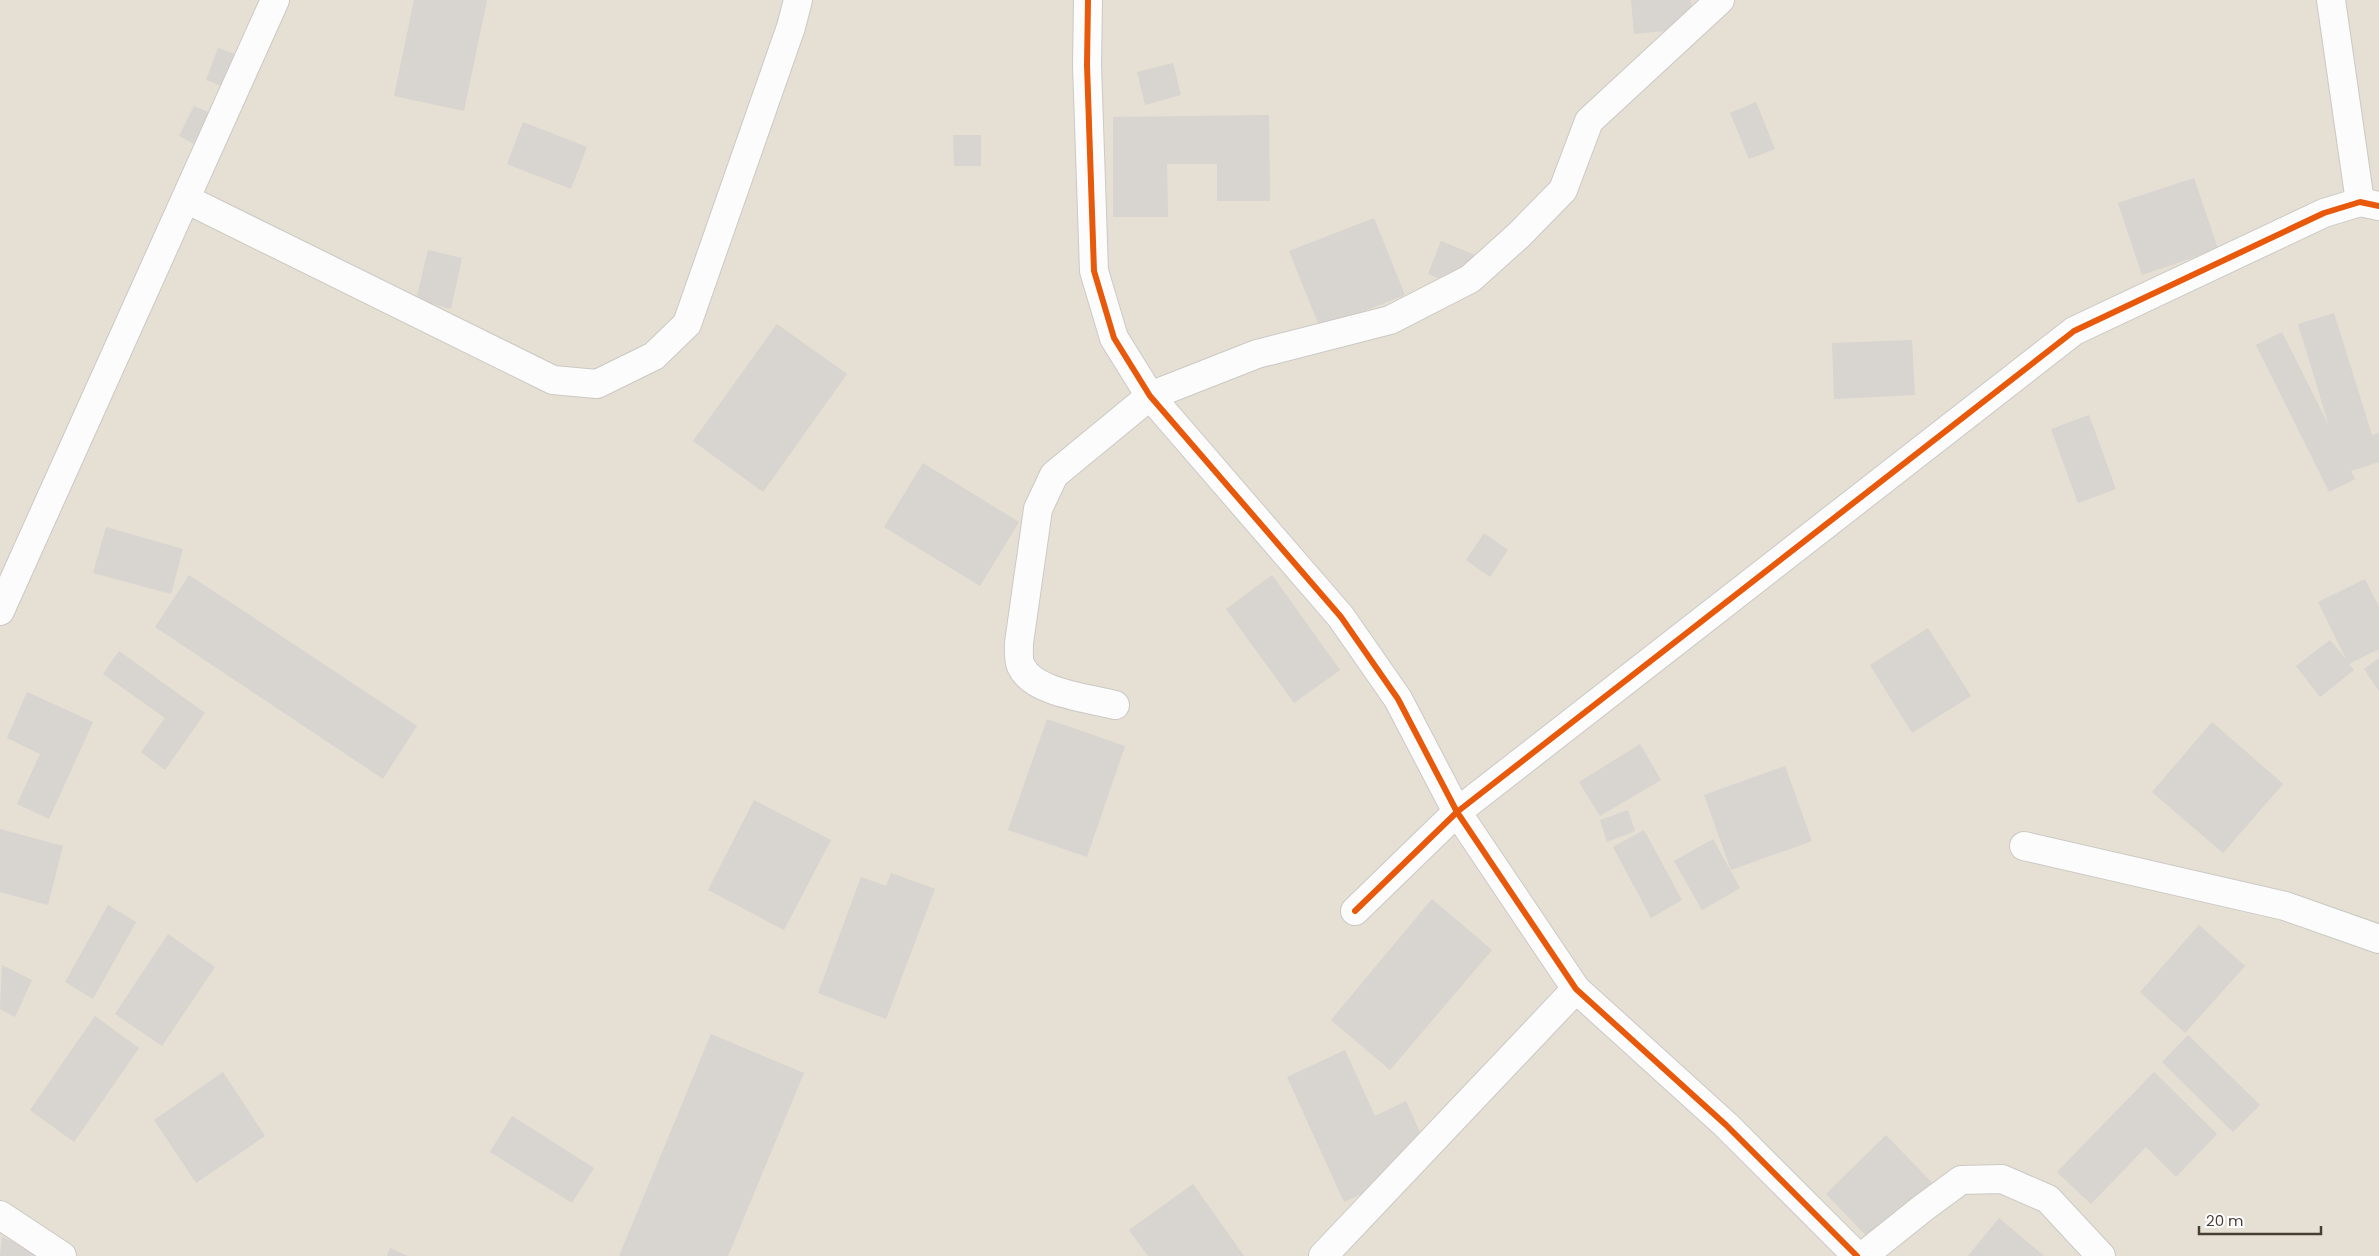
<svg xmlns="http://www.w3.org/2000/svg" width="2379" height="1256" font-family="Poppins,sans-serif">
<rect width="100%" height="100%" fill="#f0ede8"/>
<rect fill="#e5dfd4" x="0" y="0" width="2379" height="1256"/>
<g fill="#d8d4cf">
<polygon points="414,0 487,0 464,111 394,96"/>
<polygon points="1631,0 1691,0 1693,28 1634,34"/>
<polygon points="218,48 238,55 227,88 206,80"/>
<polygon points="1173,63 1181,95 1145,105 1137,72"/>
<polygon points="1756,102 1775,149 1749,159 1730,113"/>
<polygon points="194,106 215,115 200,147 179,136"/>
<polygon points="1269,115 1270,201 1217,201 1217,164 1167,164 1168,217 1113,217 1113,117"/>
<polygon points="523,122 587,147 571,189 507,164"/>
<polygon points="953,135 981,135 981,166 954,166"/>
<polygon points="2194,178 2218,249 2142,275 2118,203"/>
<polygon points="1374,218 1405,295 1320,328 1289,251"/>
<polygon points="1441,241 1480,257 1466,289 1428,274"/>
<polygon points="428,250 462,258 451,309 416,300"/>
<polygon points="2334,313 2372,435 2379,433 2379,462 2351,471 2355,479 2329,492 2256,345 2282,332 2329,426 2298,324"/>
<polygon points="777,324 847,374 763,492 693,441"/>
<polygon points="1912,340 1915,395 1834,399 1832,343"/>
<polygon points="2089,415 2116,489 2078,503 2051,429"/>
<polygon points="923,463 1019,522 980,586 884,527"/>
<polygon points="106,527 183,549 171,594 93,573"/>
<polygon points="1484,533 1508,550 1490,577 1466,560"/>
<polygon points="189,575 417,726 383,779 155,627"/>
<polygon points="1272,575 1340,670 1294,703 1226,609"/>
<polygon points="2365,579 2379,607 2379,649 2349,664 2354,670 2320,697 2296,666 2330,640 2346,659 2318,602"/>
<polygon points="1928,628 1971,696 1912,733 1870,665"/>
<polygon points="119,651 205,713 165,770 141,752 165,718 103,674"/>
<polygon points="2379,658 2379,691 2364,669"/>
<polygon points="27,692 93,722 49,819 17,804 40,754 7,738"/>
<polygon points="1047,719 1125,746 1087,857 1008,830"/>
<polygon points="2212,722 2283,784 2223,853 2152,792"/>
<polygon points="1640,744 1661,780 1600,816 1579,782"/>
<polygon points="1785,766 1812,841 1731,870 1704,795"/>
<polygon points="754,800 831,840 784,930 708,890"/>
<polygon points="1628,810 1635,831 1607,842 1600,820"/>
<polygon points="0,829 63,846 48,905 0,892"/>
<polygon points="1644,830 1682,900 1651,918 1613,847"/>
<polygon points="1713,839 1740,888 1702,910 1674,861"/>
<polygon points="891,873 935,889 886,1019 818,993 861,877 886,886"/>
<polygon points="1432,899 1492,950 1390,1070 1331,1020"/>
<polygon points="108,905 136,922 93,999 65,982"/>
<polygon points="2199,925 2245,966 2185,1033 2140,992"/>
<polygon points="168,934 215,967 162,1046 115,1014"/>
<polygon points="2,965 32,980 15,1017 0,1009"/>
<polygon points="95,1016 139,1048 74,1142 30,1110"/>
<polygon points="711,1034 804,1073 728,1256 619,1256"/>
<polygon points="2188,1035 2260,1105 2233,1132 2162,1062"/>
<polygon points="1345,1050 1375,1116 1406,1101 1433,1161 1344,1202 1287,1077"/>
<polygon points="223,1072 265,1136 196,1183 154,1120"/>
<polygon points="2154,1072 2217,1134 2176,1177 2146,1147 2091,1204 2057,1172"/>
<polygon points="512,1116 594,1168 572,1203 490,1152"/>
<polygon points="1886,1135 1936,1187 1876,1246 1826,1194"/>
<polygon points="1193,1184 1244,1256 1148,1256 1129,1230"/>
<polygon points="1999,1218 2044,1256 1968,1256"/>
<polygon points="2,1237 46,1256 0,1256"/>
<polygon points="390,1248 408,1256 387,1256"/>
</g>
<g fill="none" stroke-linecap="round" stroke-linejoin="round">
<g stroke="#ccc9c4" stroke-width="30">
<g id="minor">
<polyline points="1088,0 1087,65 1094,271 1114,338 1150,396 1341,617 1398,699 1457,812 1576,989 1726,1125 1857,1256"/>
<polyline points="2331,0 2360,202"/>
<polyline points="186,199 553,380 597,384 654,356 687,324 791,27 798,0"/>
<polyline points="0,611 275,0"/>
<path d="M 1115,705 C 1089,698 1033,693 1021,666 C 1018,660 1019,650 1019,643 L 1038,509 L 1054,475 L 1150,396 L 1257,354 L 1390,320 L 1470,279 L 1519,235 L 1563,190 L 1589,121 L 1720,0"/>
<polyline points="2024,846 2285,906 2379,939"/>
<polyline points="1355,911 1457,812 2074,331 2324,213 2360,202 2379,206"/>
<polyline points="0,1215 62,1256"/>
<polyline points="1323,1256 1576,989"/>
<polyline points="1863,1256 1923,1208 1961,1180 2002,1179 2048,1199 2101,1256"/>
</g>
</g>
<use href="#minor" stroke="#fdfcfc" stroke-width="28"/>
<g stroke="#fff" stroke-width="9">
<g id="cycleway">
<polyline points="1088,0 1087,65 1094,271 1114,338 1150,396 1341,617 1398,699 1457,812 1576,989 1726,1125 1857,1256"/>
<polyline points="1355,911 1457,812 2074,331 2324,213 2360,202 2379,206"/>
</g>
</g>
<use href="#cycleway" stroke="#e8590c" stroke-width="6"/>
</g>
<path d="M2199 1226v8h122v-8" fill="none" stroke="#463e33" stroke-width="2.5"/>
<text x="2206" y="1226" font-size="15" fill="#463e33" stroke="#ffffff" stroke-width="4" paint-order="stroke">20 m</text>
</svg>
